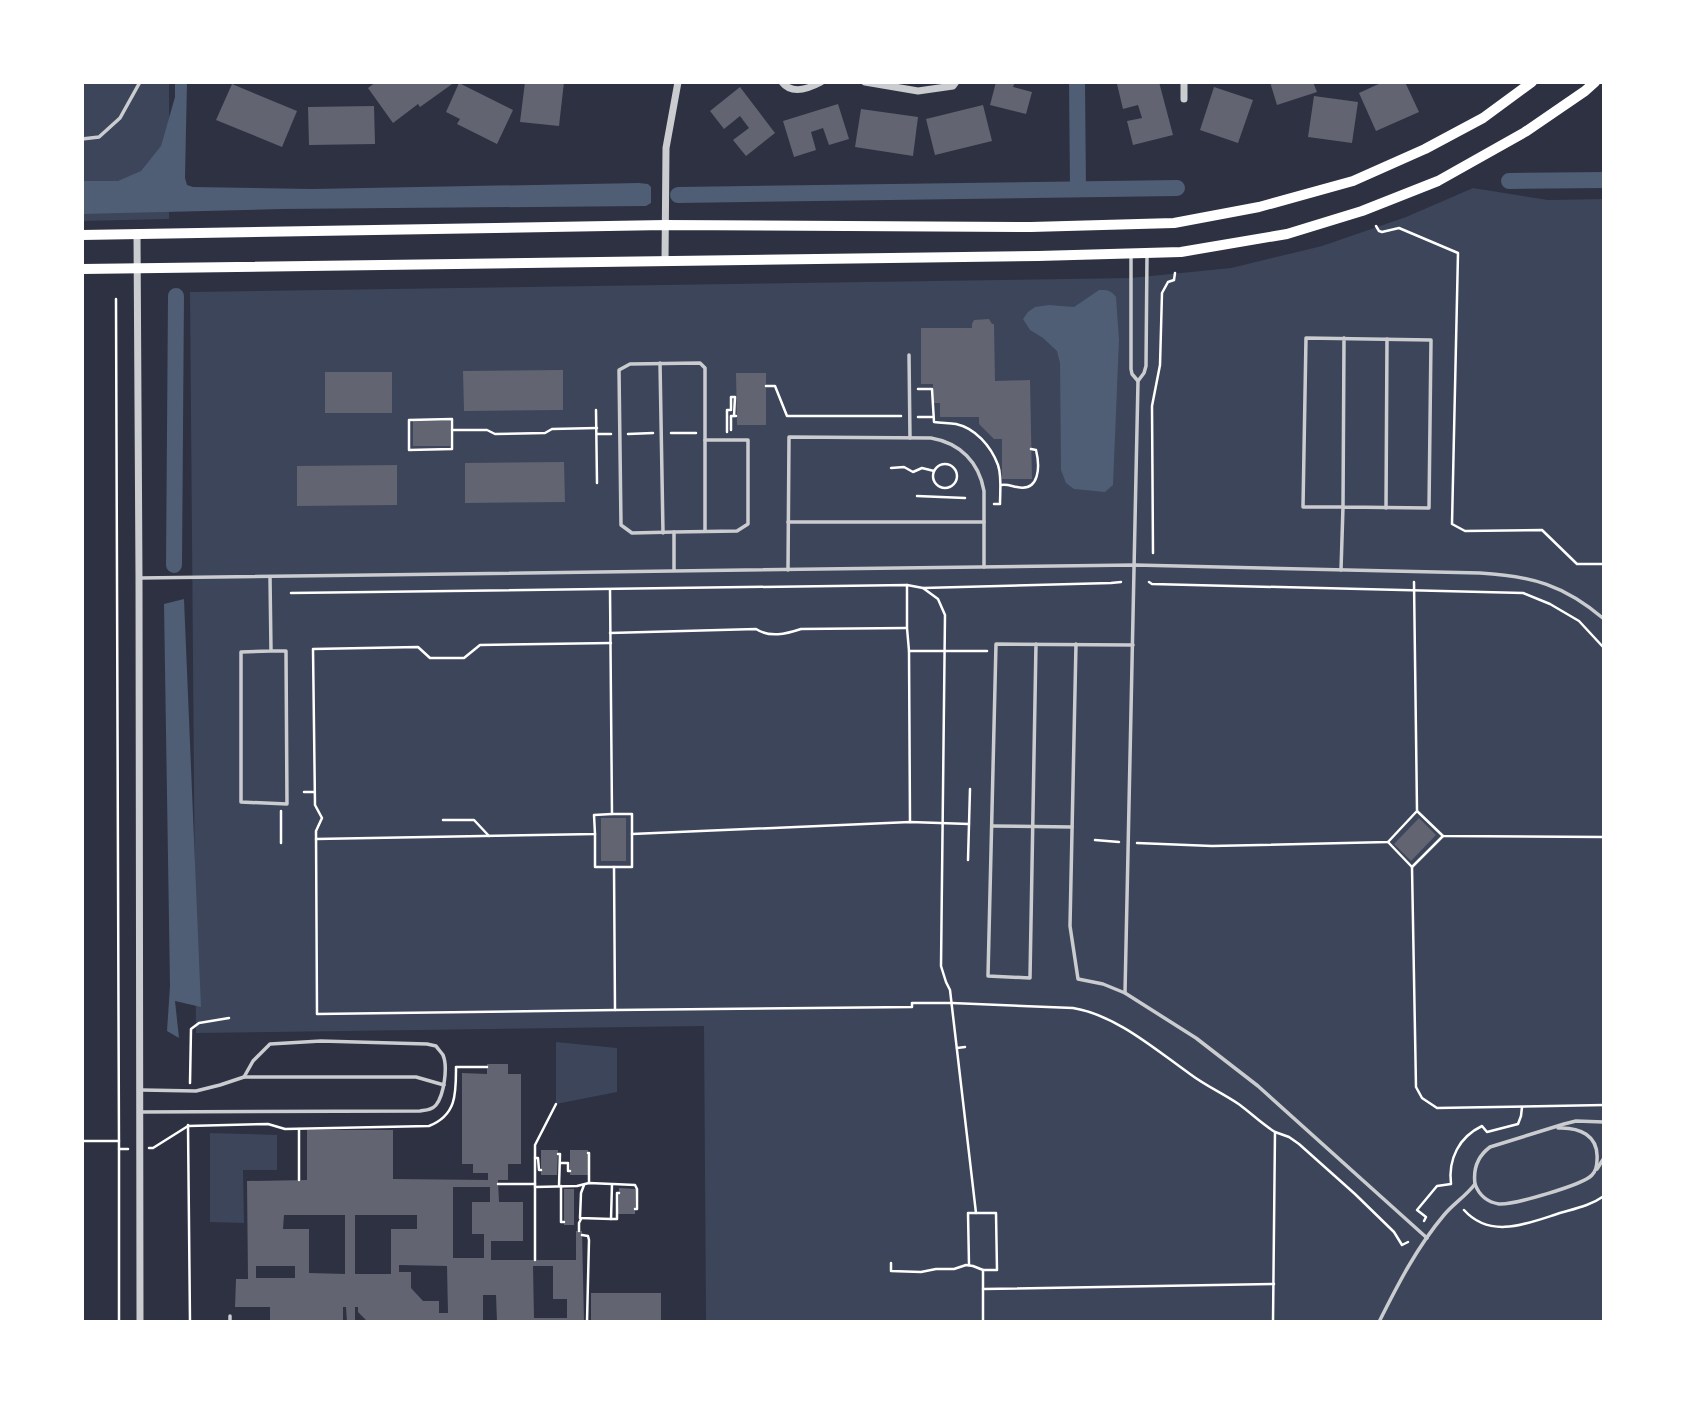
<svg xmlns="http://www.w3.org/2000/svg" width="1686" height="1404" font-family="Commissioner,sans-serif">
<rect width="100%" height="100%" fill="#2d3142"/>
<g fill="#3c4559">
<polygon points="82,82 169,82 169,219 82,221"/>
<polygon points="1473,188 1548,200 1604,199 1604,1322 706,1322 704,1026 196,1033 190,292 1131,278 1231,268 1322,246 1406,217"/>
<polygon points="556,1042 617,1048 617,1092 556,1104"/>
<polygon points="210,1133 277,1135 277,1170 243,1170 244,1223 210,1222"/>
</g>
<g fill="#4f5d75">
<polygon points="175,82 187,82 185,178 187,185 193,187 312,189 639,183 648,184 651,187 651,203 646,206 281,209 82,214 82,181 118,181 141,171 161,146 175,97"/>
<path d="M 1099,290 C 1107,290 1111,290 1116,297 L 1119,340 L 1113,485 L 1105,492 L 1074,489 L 1066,483 L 1061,470 L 1060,363 L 1057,351 L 1043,338 L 1030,330 L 1023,319 L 1028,312 L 1035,307 L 1049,305 L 1074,307 Z"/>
<polygon points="184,599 201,1007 175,1001 179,1038 167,1031 170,986 164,604"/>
</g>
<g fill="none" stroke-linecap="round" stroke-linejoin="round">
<g stroke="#4f5d75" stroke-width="16">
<polyline points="1077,82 1078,189"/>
<polyline points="1509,181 1604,180"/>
<polyline points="678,195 1177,188"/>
<polyline points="174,565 176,296"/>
</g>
</g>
<g fill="#626471" fill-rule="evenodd">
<polygon points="376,82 455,82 420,107 418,104 393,123 368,88"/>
<polygon points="525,82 564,82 559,126 520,122"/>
<polygon points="996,82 1015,82 1013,87 1032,92 1026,114 990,105"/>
<polygon points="1123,82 1159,82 1173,135 1133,145 1127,121 1142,118 1138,105 1123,109 1117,84"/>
<polygon points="1270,82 1313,82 1317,92 1277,105"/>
<polygon points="1383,82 1405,82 1419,112 1376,131 1359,93"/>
<polygon points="459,83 513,110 497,144 457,124 460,119 446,112"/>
<polygon points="232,84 297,111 282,147 216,120"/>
<polygon points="740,87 775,133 746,156 733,140 749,128 740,116 724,129 710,111"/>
<polygon points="1214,87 1253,100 1238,143 1200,130"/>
<polygon points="1314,96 1358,102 1352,143 1308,137"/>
<polygon points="838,104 849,139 829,145 823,128 811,132 816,150 794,157 783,121"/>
<polygon points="983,105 992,141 935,155 926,119"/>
<polygon points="374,106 375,144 309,145 308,107"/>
<polygon points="861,109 918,117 913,156 855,147"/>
<polygon points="989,319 992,324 994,324 995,381 1030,380 1032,479 1002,479 1002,439 994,439 979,424 979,417 940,417 940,403 933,403 933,384 921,384 921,328 972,328 972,324 974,320"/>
<polygon points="563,370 563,410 464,411 463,371"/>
<rect x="325" y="372" width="67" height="41"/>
<polygon points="736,373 766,373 766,425 737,425"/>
<rect x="413" y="421" width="37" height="25"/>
<polygon points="564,462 565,502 465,503 465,463"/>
<polygon points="397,465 397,505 297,506 297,466"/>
<rect x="601" y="818" width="25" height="43"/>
<polygon points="1419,818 1436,835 1411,861 1394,844"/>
<path d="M 487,1064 L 508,1064 L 508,1074 L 521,1074 L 521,1164 L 508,1164 L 508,1180 L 498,1180 L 499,1202 L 523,1202 L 523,1241 L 491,1241 L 491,1260 L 576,1260 L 576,1231 L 582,1231 L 584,1322 L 497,1322 L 496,1295 L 483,1295 L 483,1321 L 368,1322 L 358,1312 L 358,1307 L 355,1307 L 355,1322 L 347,1322 L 346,1307 L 343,1307 L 343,1322 L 270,1322 L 270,1307 L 235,1307 L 236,1279 L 248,1279 L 247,1181 L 307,1180 L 307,1130 L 393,1130 L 393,1179 L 488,1180 L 488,1173 L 473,1173 L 473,1164 L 462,1164 L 462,1073 L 487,1074 ZM 453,1187 L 490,1187 L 490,1202 L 472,1202 L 472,1234 L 484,1234 L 484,1258 L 453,1258 ZM 284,1215 L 345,1215 L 345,1274 L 309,1273 L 309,1229 L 283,1229 ZM 355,1215 L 417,1215 L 417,1229 L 391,1229 L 391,1274 L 355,1274 ZM 399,1265 L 447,1266 L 448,1313 L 439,1313 L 439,1301 L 423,1301 L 411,1288 L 411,1272 L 399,1272 ZM 256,1266 L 295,1266 L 295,1278 L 256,1278 ZM 533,1266 L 553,1266 L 553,1299 L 567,1299 L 567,1318 L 534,1318 Z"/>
<polygon points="541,1150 558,1150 557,1175 541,1175"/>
<rect x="570" y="1150" width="18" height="25"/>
<polygon points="619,1188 636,1189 635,1214 618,1214"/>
<rect x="564" y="1189" width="10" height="36"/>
<rect x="591" y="1293" width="70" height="29"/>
</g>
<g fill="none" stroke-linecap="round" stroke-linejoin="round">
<g stroke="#fff" stroke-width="2.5">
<polyline points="1376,226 1379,231 1382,232 1399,228 1458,253 1452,524 1465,531 1542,530 1577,564 1604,564"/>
<polyline points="116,299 119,1149"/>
<polyline points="766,386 775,386 787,416 901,416"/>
<path d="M 918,389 L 932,389 L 934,422 C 941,423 948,423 956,424 C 975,428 991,446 998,465 C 1002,477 1000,491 1000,504 L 994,504"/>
<polyline points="596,410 597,483"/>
<polyline points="918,417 932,417"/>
<polygon points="452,419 452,449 409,450 409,420"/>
<polyline points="452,430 487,430 495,434 545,433 552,429 597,428"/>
<polyline points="731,430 731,416 736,416"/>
<polyline points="727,432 727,410 731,410 731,397 735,397 734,416"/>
<polyline points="671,433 696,433"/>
<polyline points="597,434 611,434"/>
<polyline points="628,434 653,433"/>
<circle cx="945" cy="476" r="12"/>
<polyline points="891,468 904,467 913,472 922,468 934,471"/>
<path d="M 1001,485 C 1008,484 1011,486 1017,487 C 1040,492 1040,466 1036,450 L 1031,449"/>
<polyline points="917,496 965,498"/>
<polyline points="1153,553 1152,406 1160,365 1162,293 1168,282 1174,280 1175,273"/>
<polyline points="1149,582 1152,584 1523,593 1550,604 1579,621 1604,648"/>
<polyline points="1414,582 1417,810"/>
<polyline points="907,585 923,588 1111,583 1121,582"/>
<polyline points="923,588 938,599 945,615 941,966 946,982 950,990 976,1213 996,1213 997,1270 983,1270 983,1322"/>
<path d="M 610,590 L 612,814 L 632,814 L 632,867 L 614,867 L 615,1010 L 912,1007 L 912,1003 L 952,1003 L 1073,1008 C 1116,1015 1156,1050 1190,1074 C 1206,1086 1224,1094 1240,1105 C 1252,1114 1262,1124 1275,1132 L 1273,1322"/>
<polyline points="291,593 907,585 907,628 909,651 910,822"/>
<path d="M 610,633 L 756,629 C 770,638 786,634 801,629 L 906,628"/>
<polyline points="611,643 480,645 464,658 430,658 418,647 313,649 315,805 322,818 316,831 317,1014 615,1010"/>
<polyline points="909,651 987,651"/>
<polyline points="304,792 314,792"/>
<polyline points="281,811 281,843"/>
<polyline points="443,820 474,820 489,836"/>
<polyline points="595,834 595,867 614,867"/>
<polyline points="632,834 910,822 969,824"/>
<polyline points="1443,836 1412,867 1416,1087 1422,1098 1437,1108 1604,1105"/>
<polyline points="316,839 595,834 594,815 612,814"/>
<polyline points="1095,840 1119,842"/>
<polyline points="1388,842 1412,867"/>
<polyline points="1137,843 1212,846 1388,842 1417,811 1443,836 1604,837"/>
<polyline points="968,860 970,789"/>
<polyline points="957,1048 965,1047"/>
<polyline points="190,1083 191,1029 199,1023 229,1018"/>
<polyline points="556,1104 535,1145 535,1187 577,1186 589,1183 612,1184 611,1219 617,1219 617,1193 619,1193"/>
<polyline points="188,1125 190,1322"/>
<polyline points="1275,1132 1289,1137 1299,1144 1355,1194 1394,1232 1402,1245 1408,1242"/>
<polyline points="82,1141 119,1141"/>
<path d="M 149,1148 L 153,1148 L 188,1126 L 268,1124 L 285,1129 L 429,1126 C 457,1115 456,1093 456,1067 L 487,1067"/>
<polyline points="588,1153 589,1153 589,1183"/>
<polyline points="558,1154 560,1154 559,1186"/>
<polyline points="535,1158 538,1158 539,1170 541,1170"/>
<polyline points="561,1163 568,1163 568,1171 570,1171"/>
<polyline points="299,1180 299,1129"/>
<polyline points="498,1184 535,1184"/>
<polyline points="613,1184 635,1185 637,1189 637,1209 635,1209"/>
<polyline points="584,1185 581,1193 580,1218 611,1219"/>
<polyline points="561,1186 561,1222 564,1222"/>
<path d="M 1464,1210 C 1490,1239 1526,1224 1557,1214 C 1573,1209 1590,1206 1604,1196"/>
<path d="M 1424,1221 L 1426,1217 L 1417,1210 L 1437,1186 L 1451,1184 C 1448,1159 1459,1137 1482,1126 L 1487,1132 L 1518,1124 L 1521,1116 L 1522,1107"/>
<polyline points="579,1231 579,1223 581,1219"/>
<polyline points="582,1235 588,1236 589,1240 587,1322"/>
<polyline points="535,1260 535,1187"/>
<polyline points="891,1263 891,1271 921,1272 936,1269 954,1269 966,1265 973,1266 983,1270"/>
<polyline points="969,1265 968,1213 976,1213"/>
<polyline points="983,1289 1274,1284"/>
<polyline points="119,1322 119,1149 128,1149"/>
</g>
<g stroke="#caccd0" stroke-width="3.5">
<polyline points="82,139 99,137 120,118 140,82"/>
<polyline points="1131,256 1131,369 1132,374 1138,381"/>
<polyline points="909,355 910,438"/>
<polyline points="660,363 663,533"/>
<polyline points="1386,508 1387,339"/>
<polyline points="788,522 984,522"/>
<polyline points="674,532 632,533 621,525 619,370 630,364 700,363 705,368 705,531"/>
<polyline points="674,570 674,532 737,531 748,524 748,440 705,440"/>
<path d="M 788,570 L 789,437 L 931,438 C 960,443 979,462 984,491 L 984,567"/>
<polyline points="1341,570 1343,507 1303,507 1306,338 1431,340 1429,508 1343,507 1344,338"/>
<polyline points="270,577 271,651 241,652 241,802 287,804 286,651 271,651"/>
<path d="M 140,578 L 1135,565 L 1480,573 C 1532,576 1564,585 1604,619"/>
<polyline points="1036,644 1030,978 988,976 996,644 1133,645"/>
<polyline points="1076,644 1070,926 1078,979 1103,984 1125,993 1196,1038 1258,1086 1427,1238"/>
<polyline points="992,826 1072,827"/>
<polyline points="1125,993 1138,381 1144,373 1146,366 1147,255"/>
<polyline points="142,1090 196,1091 220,1085 244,1077 416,1077 444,1085"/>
<path d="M 140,1112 L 420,1111 C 426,1110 432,1110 436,1105 C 444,1095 448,1067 443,1055 C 441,1052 438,1049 436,1046 L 427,1044 L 321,1041 L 270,1044 L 253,1061 L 244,1077"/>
<polyline points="1597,1169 1604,1158"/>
<path d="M 1475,1184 C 1479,1195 1487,1202 1499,1204 C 1513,1205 1583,1185 1592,1175 C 1596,1171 1597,1166 1597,1160 C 1599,1135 1579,1127 1558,1128"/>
<polyline points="230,1316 230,1322"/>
<path d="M 1379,1322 C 1398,1284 1417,1247 1444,1215 C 1453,1204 1466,1196 1475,1184 C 1473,1169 1478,1156 1490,1147 L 1564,1124 L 1576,1121 L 1604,1122"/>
</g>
<g stroke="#caccd0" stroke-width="7">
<path d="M 782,82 C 792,95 808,89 821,82"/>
<polyline points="865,82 918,91 953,86 956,82"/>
<polyline points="1184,82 1184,99"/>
<polyline points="137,233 139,578 140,1322"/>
<polyline points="665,262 666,148 678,82"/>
</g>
<g stroke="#fff" stroke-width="10">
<polyline points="82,235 665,225 1031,227 1174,223 1259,207 1353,181 1425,149 1483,118 1532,82"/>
<polyline points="82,269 1038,256 1181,252 1287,234 1362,211 1438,181 1525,132 1585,91 1595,82"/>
</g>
</g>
<rect width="1686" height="1404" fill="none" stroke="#ffffff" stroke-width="168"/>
</svg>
